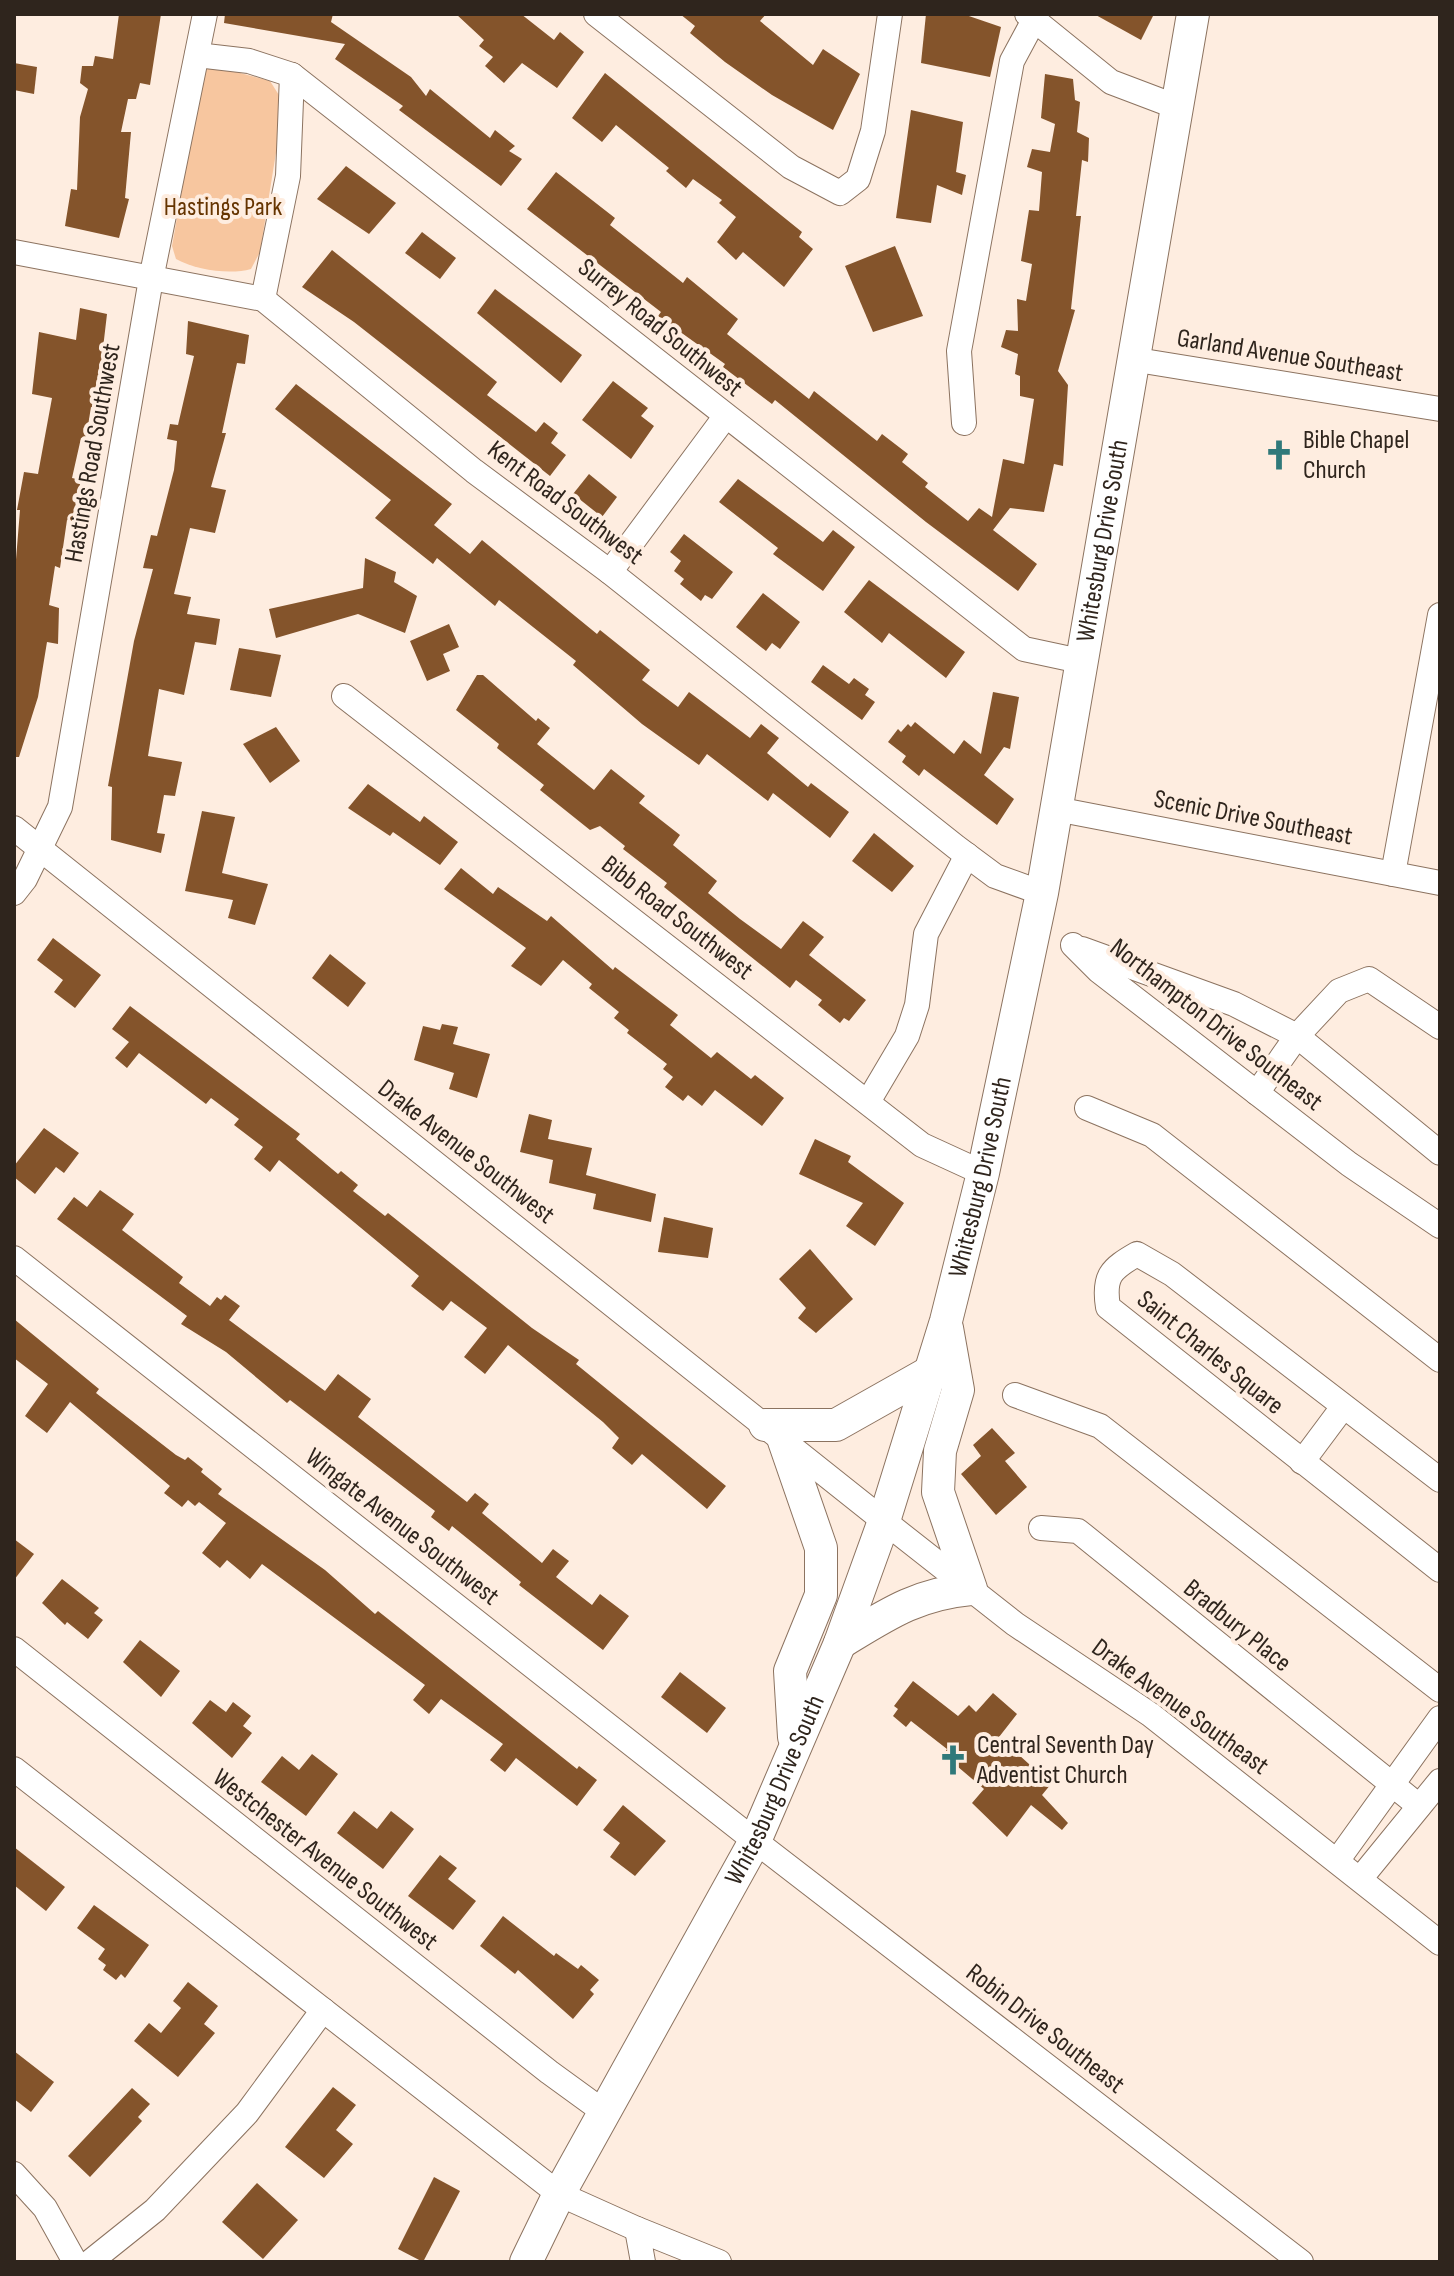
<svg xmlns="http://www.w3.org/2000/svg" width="1454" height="2276" font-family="'Sofia Sans Condensed',sans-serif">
<rect width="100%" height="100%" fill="#feede0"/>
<path fill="#f7c69f" d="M 218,67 L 270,81 L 284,103 L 260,252 L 251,269 C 230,275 196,270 176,259 L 172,246 L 202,77 L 208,68 Z"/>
<g fill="#84542b">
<polygon points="119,14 161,14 150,85 140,83 136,99 128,99 121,132 131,132 125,198 129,199 119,238 65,226 71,189 77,190 80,117 88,89 80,83 82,66 93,66 95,56 113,59"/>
<polygon points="225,14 333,14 331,22 411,77 426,96 430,89 490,138 495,130 515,146 509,151 522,159 501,186 399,110 403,106 335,59 345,44 224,23"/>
<polygon points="456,14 521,14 554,40 560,32 584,52 557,88 522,63 504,83 485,66 493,57 479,46 484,40"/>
<polygon points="680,14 766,14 760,21 813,65 823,49 860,74 833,130 772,95 725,62 690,33 695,26"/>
<polygon points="926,14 963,14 1001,27 990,77 921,63"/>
<polygon points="1094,14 1154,14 1141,40"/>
<polygon points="14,63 37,67 34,94 14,90"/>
<polygon points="605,73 802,232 799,237 813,249 784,287 743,252 736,260 717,242 736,217 719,203 722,200 693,179 686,188 666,171 669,168 616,125 602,142 572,118"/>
<polygon points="1045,74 1073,79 1075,100 1080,102 1077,132 1089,138 1088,162 1082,160 1076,216 1081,216 1071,309 1075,310 1058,371 1068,385 1063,466 1054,464 1044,512 1010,508 993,530 1037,564 1018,591 926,522 775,400 772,404 723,367 725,364 658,316 661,312 527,209 556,172 615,218 610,225 683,283 687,277 738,319 727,334 809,399 814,391 877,441 882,434 908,454 902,462 928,483 925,487 968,521 979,508 992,517 1003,459 1024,464 1034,399 1020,396 1020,376 1015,374 1018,354 1001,347 1006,330 1018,331 1017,299 1026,301 1032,264 1021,261 1029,210 1039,211 1042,172 1027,167 1032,149 1050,152 1055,124 1041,118"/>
<polygon points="911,110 963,122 956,172 966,175 962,195 937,185 931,223 896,218"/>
<polygon points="346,166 396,203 369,234 317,199"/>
<polygon points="422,232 456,258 440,279 405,253"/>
<polygon points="895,246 923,316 873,332 845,266"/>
<polygon points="332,250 497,382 487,395 536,432 544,422 558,433 551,443 566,455 550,476 354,322 302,287"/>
<polygon points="495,289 582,355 561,383 477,313"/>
<polygon points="80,308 107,314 96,408 91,407 86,438 81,438 72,478 81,480 72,521 67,520 60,568 55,566 49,605 59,608 58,644 47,642 38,697 19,757 14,757 14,584 20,510 17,510 24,472 38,474 52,398 32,394 39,332 76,340"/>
<polygon points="188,321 249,335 245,364 237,363 222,433 226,433 211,487 226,490 215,533 190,528 174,594 191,597 187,614 220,619 216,645 195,642 184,695 159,689 148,756 182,762 175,796 164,795 157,833 165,834 161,853 111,840 112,787 108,786 134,641 153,569 143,568 151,535 157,536 174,470 177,441 167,439 170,424 178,425 194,356 186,354"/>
<polygon points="613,381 648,408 641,416 654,426 631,459 582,420"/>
<polygon points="296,384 452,504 434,525 470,554 482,540 597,634 600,630 650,670 642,680 678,707 689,692 750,738 761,724 779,738 767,753 808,787 811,783 849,812 830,838 773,793 768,801 707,754 699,765 642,724 573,665 576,661 499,600 495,606 437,558 433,564 375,518 391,500 275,409"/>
<polygon points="589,474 617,497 602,517 573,494"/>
<polygon points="738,479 823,542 833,530 855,547 823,591 773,554 778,548 719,502"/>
<polygon points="684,534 733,572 712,599 705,595 701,601 680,584 684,579 674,571 681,561 670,552"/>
<polygon points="365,558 396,572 394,582 417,596 405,633 358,614 276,638 269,609 363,588"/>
<polygon points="869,580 965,652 946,678 889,633 882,643 844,612"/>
<polygon points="763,593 800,622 780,649 772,643 766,651 736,627"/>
<polygon points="449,624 459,647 443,654 450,671 427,681 410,641"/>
<polygon points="239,648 281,655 271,697 230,690"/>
<polygon points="823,665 849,684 854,678 869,689 865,695 875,702 862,720 811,682"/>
<polygon points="477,675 483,675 536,721 538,718 550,728 537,744 594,790 611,769 645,796 639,803 680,835 673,845 717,881 708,893 740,919 781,949 803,921 824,937 809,955 866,1000 849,1021 844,1018 840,1023 818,1005 822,1000 796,980 790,988 664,887 667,883 623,849 625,846 600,826 590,830 540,790 544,785 497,748 499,744 456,710"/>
<polygon points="993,692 1019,697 1010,749 1004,747 984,775 1014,799 997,825 924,769 919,776 902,762 906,756 888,742 898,729 901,732 908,724 911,727 915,722 954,754 964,740 981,754"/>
<polygon points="276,727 300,761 270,783 243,744"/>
<polygon points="368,784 420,822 424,816 458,842 440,865 393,832 390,836 348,808"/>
<polygon points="202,811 235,817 222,873 268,884 255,925 228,918 233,900 185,891"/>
<polygon points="874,833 914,866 892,892 852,861"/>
<polygon points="461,868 493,894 498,887 547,921 551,916 613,970 615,967 678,1015 670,1025 711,1058 717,1052 751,1079 755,1075 784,1098 762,1126 715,1090 702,1106 688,1095 683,1101 665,1087 673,1077 663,1069 667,1064 627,1033 629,1030 614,1018 619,1012 589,988 592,984 563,960 541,986 511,966 526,948 444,889"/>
<polygon points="53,938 101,975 75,1008 54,992 63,980 37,960"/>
<polygon points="330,954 366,983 348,1007 312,978"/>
<polygon points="130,1006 300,1134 296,1139 338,1174 341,1171 358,1185 353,1191 385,1216 388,1213 532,1328 579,1360 576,1364 726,1486 707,1509 642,1454 632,1465 612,1448 619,1438 603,1422 508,1345 485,1374 464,1357 487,1328 451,1301 443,1311 411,1286 419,1276 279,1160 270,1172 254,1159 263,1147 234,1125 239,1119 211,1098 206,1104 139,1053 127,1068 115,1058 129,1042 112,1029"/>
<polygon points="442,1024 458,1027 453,1044 490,1054 477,1098 449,1089 454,1073 414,1060 423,1026 440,1030"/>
<polygon points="529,1114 552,1120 548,1139 592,1148 586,1175 656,1194 651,1222 593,1209 596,1194 549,1183 553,1160 520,1152"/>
<polygon points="44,1128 79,1153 64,1173 56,1167 35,1194 14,1177 14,1166"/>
<polygon points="815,1139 851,1156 848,1162 904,1203 875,1246 846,1226 863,1203 799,1174"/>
<polygon points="100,1190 134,1214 122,1230 183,1277 179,1283 210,1306 217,1297 221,1300 225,1295 240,1306 229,1320 325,1391 338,1374 371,1399 358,1417 467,1502 475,1493 489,1504 482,1513 542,1563 553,1549 569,1561 556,1577 592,1605 600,1594 629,1616 603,1650 519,1585 521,1582 452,1526 449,1531 431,1517 435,1511 353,1448 290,1400 287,1403 226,1352 181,1324 187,1316 57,1219 74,1197 87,1207"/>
<polygon points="664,1217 713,1228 708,1258 658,1252"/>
<polygon points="810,1249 853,1299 816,1333 798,1318 806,1308 779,1279"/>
<polygon points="14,1319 99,1389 96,1393 176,1455 185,1460 188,1457 203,1469 201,1472 222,1489 218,1494 325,1570 375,1614 378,1611 577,1769 579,1766 597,1780 577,1806 516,1758 505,1772 490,1760 503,1744 441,1699 429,1714 413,1700 425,1685 262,1564 250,1579 227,1560 220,1568 202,1553 226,1523 199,1502 195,1506 188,1500 182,1507 164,1493 170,1486 70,1402 47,1433 25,1416 48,1384 14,1358"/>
<polygon points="992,1428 1015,1453 1005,1461 1027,1487 996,1515 961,1474 981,1456 973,1445"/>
<polygon points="14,1539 34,1554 14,1580"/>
<polygon points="62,1579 99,1608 94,1613 103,1620 88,1639 67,1622 65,1625 42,1603"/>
<polygon points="140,1640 180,1671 161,1697 123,1662"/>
<polygon points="680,1672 726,1708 707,1733 661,1697"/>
<polygon points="913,1681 958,1716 969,1705 976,1712 993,1693 1017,1714 999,1737 1051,1784 1042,1795 1068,1823 1062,1830 1031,1805 1007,1837 972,1803 984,1789 944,1755 947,1749 911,1721 906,1727 893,1716 898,1709 894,1706"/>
<polygon points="210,1700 226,1712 233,1702 251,1716 243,1726 252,1733 232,1758 192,1723"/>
<polygon points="312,1754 338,1774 306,1816 261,1782 282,1756 299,1770"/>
<polygon points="623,1805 666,1841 635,1876 610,1857 620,1843 603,1830"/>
<polygon points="354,1811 377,1829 391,1811 414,1829 383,1869 337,1833"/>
<polygon points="14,1847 65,1887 46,1911 14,1885"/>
<polygon points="440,1855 457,1868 448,1879 476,1901 453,1930 408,1896"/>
<polygon points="94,1905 149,1945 125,1978 121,1974 116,1980 103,1970 106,1965 98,1959 105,1949 77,1928"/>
<polygon points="503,1916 554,1956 556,1953 578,1969 581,1965 599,1980 590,1990 594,1994 573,2019 518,1970 515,1974 480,1946"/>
<polygon points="188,1982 218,2006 204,2024 215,2033 178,2077 134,2041 149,2023 161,2033 181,2008 173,2001"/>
<polygon points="14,2051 54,2082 31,2112 14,2099"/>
<polygon points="333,2087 356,2105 336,2130 353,2144 324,2178 285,2147"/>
<polygon points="132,2088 150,2104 138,2117 142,2121 90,2177 68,2156"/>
<polygon points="434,2177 460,2191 423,2262 398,2249"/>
<polygon points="257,2183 298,2220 263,2259 222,2222"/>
</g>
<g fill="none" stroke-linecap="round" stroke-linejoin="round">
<g stroke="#8c7360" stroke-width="26">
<g id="minor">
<polyline points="596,14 791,167 840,193 858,179 873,131 890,14"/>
<polyline points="1027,14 1111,82 1177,107"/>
<polyline points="197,55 249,61 292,75 1024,649 1080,661"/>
<polyline points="14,252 263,299 474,471 610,572 956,847 995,876 1042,893"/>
<polyline points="263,299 288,176 292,75"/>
<polyline points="1131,359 1440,409"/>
<polyline points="964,423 959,351 1012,61 1034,20"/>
<polyline points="610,572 725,417"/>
<polyline points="344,696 922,1145 983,1173"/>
<polyline points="1056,809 1440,883"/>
<polyline points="14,828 884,1521 1015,1624 1151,1715 1440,1943"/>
<polyline points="1393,874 1440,615"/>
<polyline points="14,893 25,879 60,807 151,279 205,14"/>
<polyline points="1073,945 1099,971 1349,1164 1440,1226"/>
<polyline points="1082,949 1234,1004 1297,1036 1440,1153"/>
<polyline points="1257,1093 1297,1036 1339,991 1369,979 1440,1027"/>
<polyline points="868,1102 907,1036 917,1005 926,934 967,855"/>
<polyline points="1087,1108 1152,1135 1440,1360"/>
<polyline points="14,1258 755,1841 1301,2262"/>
<polyline points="1015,1395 1100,1426 1440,1690"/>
<polyline points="1302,1462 1343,1407"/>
<path d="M 1440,1480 L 1172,1274 L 1137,1254 C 1111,1269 1103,1276 1108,1307 L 1440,1570"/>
<polyline points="1041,1528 1078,1531 1419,1806"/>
<polyline points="14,1649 549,2072 604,2112"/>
<polyline points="14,1769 559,2194 637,2229"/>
<polyline points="1337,1861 1440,1718"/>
<polyline points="1360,1879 1440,1781"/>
<polyline points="14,2174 45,2208 75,2262"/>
<polyline points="90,2262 155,2210 247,2113 323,2010"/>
<polyline points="643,2262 637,2229 719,2262"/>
</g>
</g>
<g stroke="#8c7360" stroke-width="34">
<g id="major">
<polyline points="765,1425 836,1425 930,1372"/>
<polyline points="784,1441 821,1548 821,1595 790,1671 794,1737"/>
<path d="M 840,1643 C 886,1615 916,1594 971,1589 L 938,1492 L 940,1451 L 958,1390 L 947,1328"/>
<path id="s1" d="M 526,2262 L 559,2194 L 755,1841 L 840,1643 L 884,1521 L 946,1321 L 983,1173 L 1042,893 L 1193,14"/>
</g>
</g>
<use href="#minor" stroke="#fff" stroke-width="24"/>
<use href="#major" stroke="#fff" stroke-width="32"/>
</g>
<defs>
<g id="church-bare" transform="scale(2.4)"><path d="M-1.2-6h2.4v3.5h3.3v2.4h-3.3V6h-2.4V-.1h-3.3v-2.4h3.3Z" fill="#30797a" stroke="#feede0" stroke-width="2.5" paint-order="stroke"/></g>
</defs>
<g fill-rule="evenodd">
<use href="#church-bare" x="1279" y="455"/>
<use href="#church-bare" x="953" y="1760"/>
</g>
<g text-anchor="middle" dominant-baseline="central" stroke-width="8" stroke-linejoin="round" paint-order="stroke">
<g font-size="26" fill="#653400" stroke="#feede0">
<text x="223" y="207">Hastings Park</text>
</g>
<g font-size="26" fill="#2f251d" stroke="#feede0">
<text transform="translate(660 328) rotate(39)">Surrey Road Southwest</text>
<text transform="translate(1290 356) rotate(9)">Garland Avenue Southeast</text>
<text transform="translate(93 453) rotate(-80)">Hastings Road Southwest</text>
<text transform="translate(565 503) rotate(37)">Kent Road Southwest</text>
<text stroke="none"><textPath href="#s1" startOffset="1830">Whitesburg Drive South</textPath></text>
<text transform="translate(1253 818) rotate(11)">Scenic Drive Southeast</text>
<text transform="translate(677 918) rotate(38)">Bibb Road Southwest</text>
<text transform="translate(1216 1025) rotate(38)">Northampton Drive Southeast</text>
<text transform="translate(466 1152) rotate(38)">Drake Avenue Southwest</text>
<text stroke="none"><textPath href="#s1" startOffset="1182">Whitesburg Drive South</textPath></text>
<text transform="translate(1210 1353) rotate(39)">Saint Charles Square</text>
<text transform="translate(402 1527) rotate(38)">Wingate Avenue Southwest</text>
<text transform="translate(1237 1626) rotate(39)">Bradbury Place</text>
<text transform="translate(1180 1707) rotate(36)">Drake Avenue Southeast</text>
<text stroke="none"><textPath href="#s1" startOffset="534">Whitesburg Drive South</textPath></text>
<text transform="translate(325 1860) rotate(38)">Westchester Avenue Southwest</text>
<text transform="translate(1045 2029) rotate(38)">Robin Drive Southeast</text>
</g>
<g font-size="26" fill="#2f251d" stroke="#feede0" text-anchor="start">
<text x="1303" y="440">Bible Chapel<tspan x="1303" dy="30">Church</tspan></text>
<text x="977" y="1745">Central Seventh Day<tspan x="977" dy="30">Adventist Church</tspan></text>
</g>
</g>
<rect width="1454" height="2276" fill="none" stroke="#2f251d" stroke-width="32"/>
</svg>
